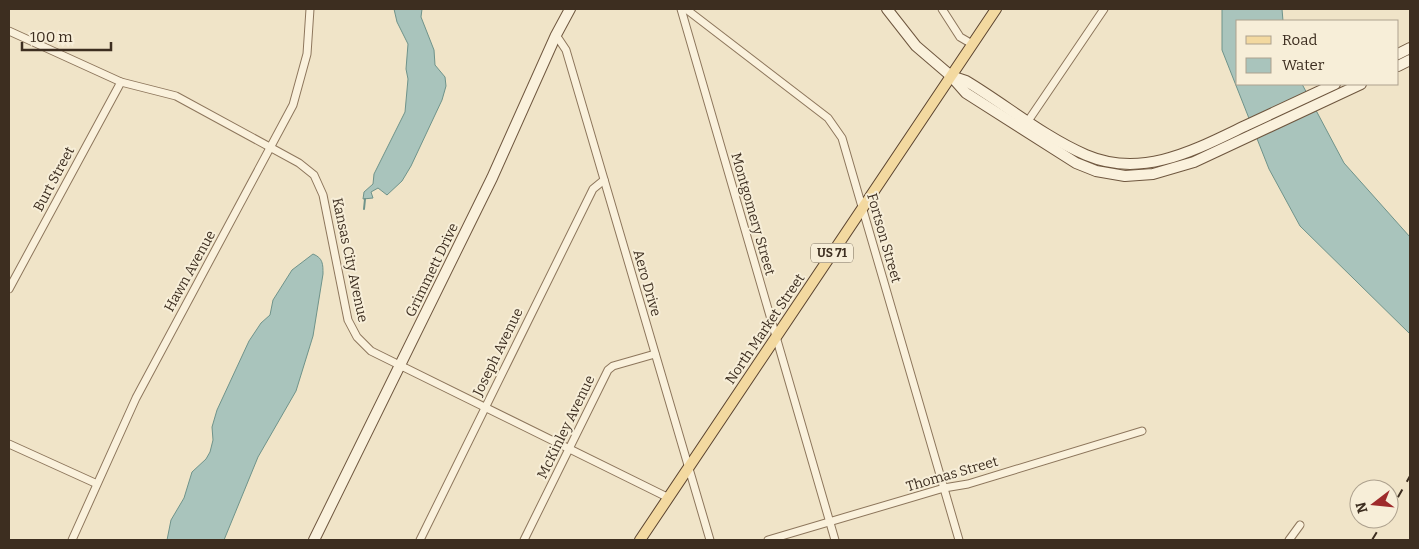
<svg xmlns="http://www.w3.org/2000/svg" width="1419" height="549" font-family="Bitter,serif">
<rect width="100%" height="100%" fill="#f0e4c8"/>
<g fill="#a9c4bc" stroke="#6f938a">
<polygon points="394,9 422,9 421,17 434,50 435,65 445,77 446,86 442,100 411,166 402,181 387,195 378,188 371,192 373,198 363,199 364,192 373,184 374,174 405,112 408,79 406,69 408,44 397,22"/>
<polygon points="1222,9 1282,9 1283,21 1238,21 1238,84 1302,84 1344,163 1410,237 1410,334 1300,226 1269,169 1222,50"/>
<path d="M 313,254 C 323,258 323,264 323,274 L 313,336 L 296,391 L 258,457 L 224,540 L 167,540 L 171,520 L 184,498 L 192,472 L 206,459 L 210,452 L 213,440 L 212,427 L 217,410 L 249,341 L 261,323 L 270,315 L 273,300 L 292,270 Z"/>
</g>
<g fill="none" stroke-linecap="round" stroke-linejoin="round">
<polyline stroke="#6f938a" stroke-width="2" points="364,209 365,199"/>
<g stroke="#8d765c" stroke-width="9">
<g id="street">
<polyline points="681,9 835,540"/>
<polyline points="686,9 828,118 842,138 959,540"/>
<polyline points="942,9 960,37 972,44"/>
<polyline points="9,31 121,82 176,96 299,163 314,175 323,195 348,320 357,337 371,351 669,498"/>
<polyline points="556,35 566,50 710,540"/>
<polyline points="1026,124 1104,9"/>
<polyline points="9,289 121,82"/>
<polyline points="9,444 95,483"/>
<polyline points="72,540 136,398 293,105 307,54 310,9"/>
<polyline points="420,540 593,189 604,180"/>
<polyline points="524,540 608,370 613,366 655,354"/>
<polyline points="768,540 944,488 968,484 1142,431"/>
<polyline points="1289,540 1300,525"/>
</g>
</g>
<g stroke="#6f573f" stroke-width="12">
<g id="secondary">
<polyline points="887,9 916,46 951,76 966,93 1076,163 1096,171 1125,176 1153,174 1194,162 1361,84"/>
<polyline points="1398,54 1410,48"/>
<polyline points="1398,66 1410,60"/>
<path d="M 951,76 L 966,81 C 1006,105 1044,137 1086,155 C 1142,179 1195,150 1245,126 C 1275,112 1305,98 1335,84"/>
<polyline points="314,540 492,178 556,35 570,9"/>
</g>
</g>
<g stroke="#5b4430" stroke-width="12">
<polyline id="primary" points="640,540 996,9"/>
</g>
<use href="#street" stroke="#faf1dc" stroke-width="7"/>
<use href="#secondary" stroke="#faf1dc" stroke-width="10"/>
<use href="#primary" stroke="#f3d9a0" stroke-width="10"/>
<g stroke="#3d2e20" stroke-width="2" stroke-dasharray="9 9" stroke-linecap="butt">
<polyline points="1389,513 1410,476"/>
<polyline points="1372,540 1385,519"/>
</g>
</g>
<g text-anchor="middle" dominant-baseline="central" stroke-width="4" stroke-linejoin="round" paint-order="stroke">
<rect fill="#f7eed8" stroke="#756857" stroke-width="1" x="811" y="243.5" width="42" height="19" rx="4"/>
<g font-size="12" font-weight="bold" fill="#3d2e20">
<text x="832" y="253">US 71</text>
</g>
<g font-size="14" fill="#3d2e20" stroke="#f7eed8">
<text transform="translate(54 179) rotate(-62)">Burt Street</text>
<text transform="translate(753 214) rotate(74)">Montgomery Street</text>
<text transform="translate(884 238) rotate(74)">Fortson Street</text>
<text transform="translate(350 260) rotate(78)">Kansas City Avenue</text>
<text transform="translate(432 270) rotate(-64)">Grimmett Drive</text>
<text transform="translate(190 271) rotate(-61)">Hawn Avenue</text>
<text transform="translate(647 283) rotate(74)">Aero Drive</text>
<text transform="translate(765 329) rotate(-56)">North Market Street</text>
<text transform="translate(498 352) rotate(-64)">Joseph Avenue</text>
<text transform="translate(566 427) rotate(-64)">McKinley Avenue</text>
<text transform="translate(952 474) rotate(-16)">Thomas Street</text>
</g>
</g>
<rect width="1419" height="549" fill="none" stroke="#3d2e20" stroke-width="20"/>
<rect x="1236" y="20" width="162" height="65" fill="#f7eed8" stroke="#ada18e"/>
<rect x="1246" y="36" width="25" height="8" fill="#f3d9a0" stroke="#ada18e"/>
<text x="1282" y="45" font-size="15" fill="#3d2e20">Road</text>
<rect x="1246" y="58" width="25" height="15" fill="#a9c4bc" stroke="#ada18e"/>
<text x="1282" y="70" font-size="15" fill="#3d2e20">Water</text>
<g transform="translate(1374 504) rotate(254)"><circle r="24" fill="#f7eed8" stroke="#ada18e"/>
<path d="M0-4L9 19L0 12L-9 19Z" fill="#9e2a2b"/>
<text y="-8" font-size="14" font-weight="bold" text-anchor="middle" fill="#3d2e20">N</text>
</g>
<path d="M22 42v8h89v-8" fill="none" stroke="#3d2e20" stroke-width="2.5"/>
<text x="30" y="42" font-size="15" fill="#3d2e20" stroke="#f7eed8" stroke-width="4" paint-order="stroke">100 m</text>
</svg>
